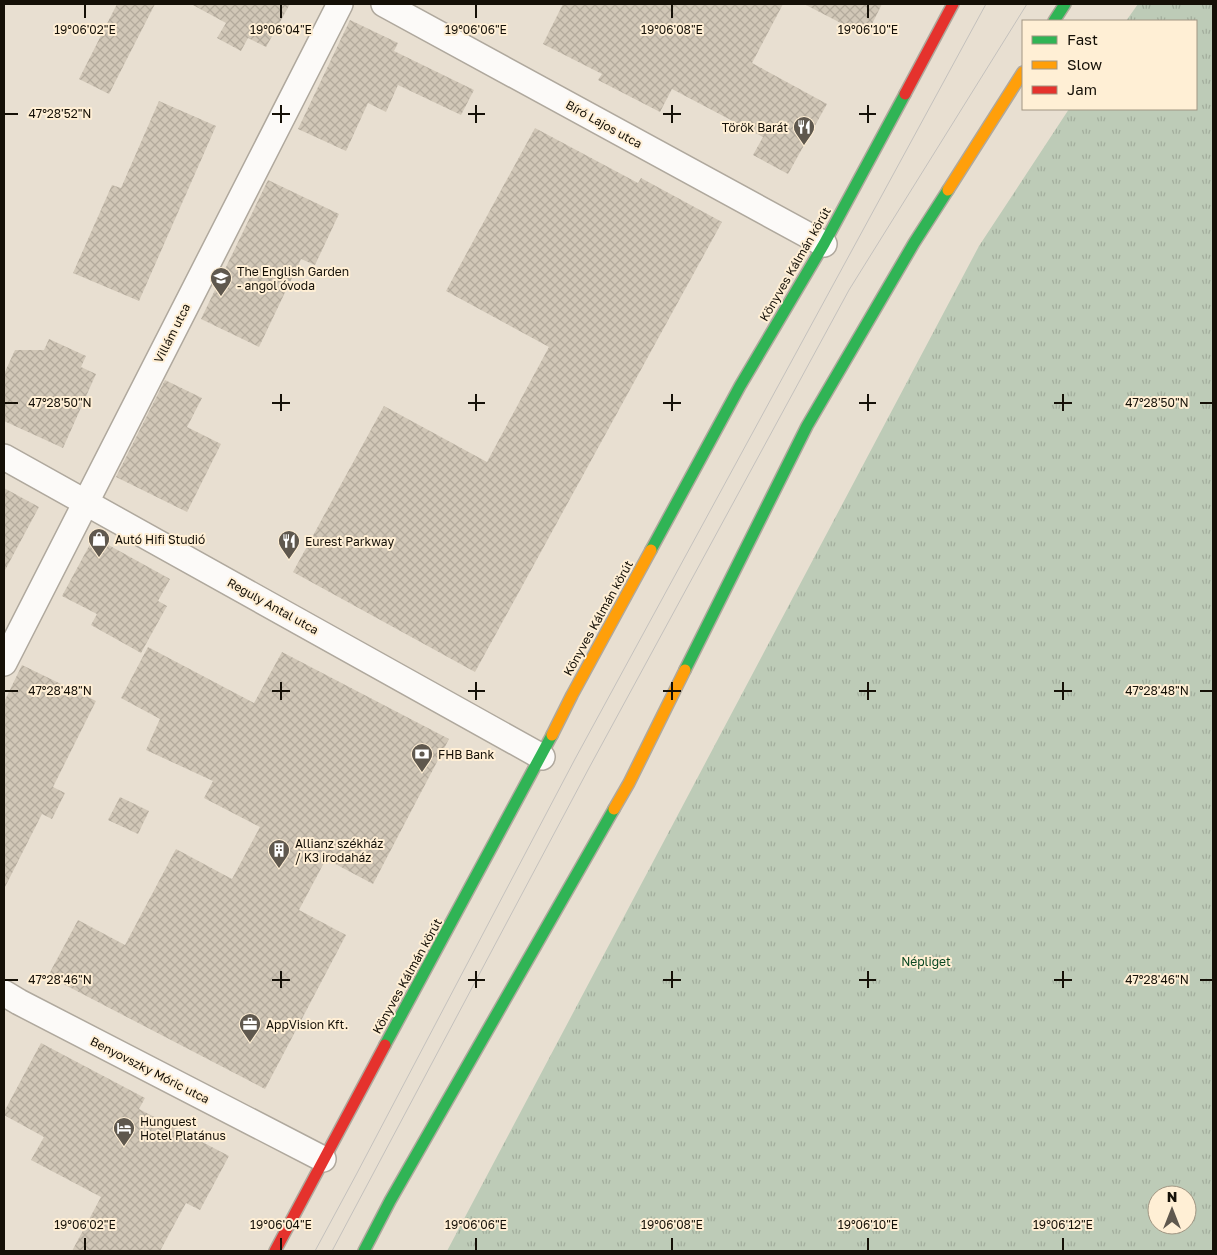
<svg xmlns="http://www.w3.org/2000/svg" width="1217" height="1255" font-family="'Golos Text',sans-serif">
<defs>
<pattern id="park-tufts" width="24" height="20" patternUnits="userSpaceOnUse" patternTransform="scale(1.25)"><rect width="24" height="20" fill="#bdcbb7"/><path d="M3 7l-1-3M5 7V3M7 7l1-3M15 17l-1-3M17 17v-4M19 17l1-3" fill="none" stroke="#a2ad9c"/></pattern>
<pattern id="building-cross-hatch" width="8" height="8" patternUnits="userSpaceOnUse" patternTransform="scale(1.25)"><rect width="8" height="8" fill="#d1c7b7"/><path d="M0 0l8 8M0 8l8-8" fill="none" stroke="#b3aa9c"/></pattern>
</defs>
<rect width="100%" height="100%" fill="#e8dfd1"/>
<path fill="url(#park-tufts)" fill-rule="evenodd" d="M 1138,4 L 1213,4 L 1213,1251 L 447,1251 L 979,246 L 1069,109 L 1196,109 L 1196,21 L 1126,21 ZM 1157,1195 L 1187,1195 L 1187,1225 L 1157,1225 Z"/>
<g fill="url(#building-cross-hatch)">
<polygon points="117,4 155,4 109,94 79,79"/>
<polygon points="191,4 290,4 266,47 248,38 241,51 217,38 226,23"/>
<polygon points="563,4 783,4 752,63 827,104 788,174 753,155 763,137 672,89 660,112 598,80 602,74 543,44"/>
<polygon points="804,4 882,4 866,36"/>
<polygon points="350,20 398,43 394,51 474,90 461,115 398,85 386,112 368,103 346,151 298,129"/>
<polygon points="159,101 216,126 139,301 73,273 112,185 121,188"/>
<polygon points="535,128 638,183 641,178 722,222 475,672 293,572 384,406 487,462 549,347 446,291"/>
<polygon points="268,180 339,214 315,265 301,259 259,347 201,319"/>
<polygon points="49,339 86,356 81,367 96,374 63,448 4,421 4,374 15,350 44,350"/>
<polygon points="165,380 202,398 187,427 221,444 187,512 116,477"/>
<polygon points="4,488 39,507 4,572"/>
<polygon points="94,537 170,579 158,601 167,606 141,653 91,625 97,614 62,596"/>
<polygon points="148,647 254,703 282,652 449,739 373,884 326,859 299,910 346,935 265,1089 48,976 78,920 125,945 176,849 232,879 260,827 204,798 213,781 146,750 160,719 121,698"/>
<polygon points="22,665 96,701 53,787 65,793 52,819 42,814 4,889 4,702"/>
<polygon points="120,797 149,811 138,834 108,820"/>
<polygon points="41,1043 145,1098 139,1109 229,1156 200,1210 186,1203 160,1251 72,1251 101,1197 31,1160 44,1137 4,1115 4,1112"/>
</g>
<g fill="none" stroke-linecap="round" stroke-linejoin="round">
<g stroke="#afa89d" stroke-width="28">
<g id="street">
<polyline points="384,4 824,244"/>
<polyline points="4,457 542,757"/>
<polyline points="4,663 340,4"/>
<polyline points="4,993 19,1002 323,1159"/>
</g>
</g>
<g stroke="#afa89d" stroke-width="14">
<g id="fast">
<polyline points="1054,21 1065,4"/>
<polyline points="651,550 740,386 824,244 905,94"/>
<polyline points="685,670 807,426 914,243 948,190"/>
<polyline points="385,1045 552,735"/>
<polyline points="364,1251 390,1201 614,809"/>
</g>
</g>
<g stroke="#afa89d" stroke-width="14">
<g id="slow">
<polyline points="948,190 1023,72"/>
<polyline points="552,735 572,695 651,550"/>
<polyline points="614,809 629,783 685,670"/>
</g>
</g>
<g stroke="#afa89d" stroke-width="14">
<g id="jam">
<polyline points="905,94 953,4"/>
<polyline points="275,1251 385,1045"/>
</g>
</g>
<use href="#street" stroke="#fcfaf8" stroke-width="25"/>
<use href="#fast" stroke="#30b455" stroke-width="11"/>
<use href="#slow" stroke="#ff9f0a" stroke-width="11"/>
<use href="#jam" stroke="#e5322d" stroke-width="11"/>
<g stroke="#c4c1bd" stroke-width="1">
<polyline points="315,1251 356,1175 575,759 986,4"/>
<polyline points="332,1251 589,768 849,290 1027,4"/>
</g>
</g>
<path fill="none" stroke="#151007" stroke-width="2" d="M 85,5 L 85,18M 281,5 L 281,18M 476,5 L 476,18M 672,5 L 672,18M 868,5 L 868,18M 281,105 L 281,123M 476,105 L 476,123M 672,105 L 672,123M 868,105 L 868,123M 5,114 L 18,114M 272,114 L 290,114M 468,114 L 485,114M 663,114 L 681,114M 859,114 L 876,114M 281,394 L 281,411M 476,394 L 476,411M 672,394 L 672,411M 868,394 L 868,411M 1063,394 L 1063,411M 5,403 L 18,403M 272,403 L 290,403M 468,403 L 485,403M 663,403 L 681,403M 859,403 L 876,403M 1054,403 L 1072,403M 1200,403 L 1212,403M 281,682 L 281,700M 476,682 L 476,700M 672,682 L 672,700M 868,682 L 868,700M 1063,682 L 1063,700M 5,691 L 18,691M 272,691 L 290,691M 468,691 L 485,691M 663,691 L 681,691M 859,691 L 876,691M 1054,691 L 1072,691M 1200,691 L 1212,691M 281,971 L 281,988M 476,971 L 476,988M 672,971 L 672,988M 868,971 L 868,988M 1063,971 L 1063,988M 5,980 L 18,980M 272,980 L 290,980M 468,980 L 485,980M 663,980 L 681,980M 859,980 L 876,980M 1054,980 L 1072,980M 1200,980 L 1212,980M 85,1238 L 85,1250M 281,1238 L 281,1250M 476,1238 L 476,1250M 672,1238 L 672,1250M 868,1238 L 868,1250M 1063,1238 L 1063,1250"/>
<defs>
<g id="restaurant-pin" transform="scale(1.125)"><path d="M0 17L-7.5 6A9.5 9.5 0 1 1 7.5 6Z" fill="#5f584e" stroke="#ffefd5"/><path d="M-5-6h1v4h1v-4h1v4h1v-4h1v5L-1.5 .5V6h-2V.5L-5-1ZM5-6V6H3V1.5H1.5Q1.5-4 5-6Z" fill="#fff"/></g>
<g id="school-pin" transform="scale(1.125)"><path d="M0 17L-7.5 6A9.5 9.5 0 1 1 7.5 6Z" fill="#5f584e" stroke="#ffefd5"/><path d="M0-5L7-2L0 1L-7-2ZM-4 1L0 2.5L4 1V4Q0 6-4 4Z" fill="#fff"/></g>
<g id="shop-pin" transform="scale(1.125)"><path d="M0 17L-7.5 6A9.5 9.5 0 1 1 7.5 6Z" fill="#5f584e" stroke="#ffefd5"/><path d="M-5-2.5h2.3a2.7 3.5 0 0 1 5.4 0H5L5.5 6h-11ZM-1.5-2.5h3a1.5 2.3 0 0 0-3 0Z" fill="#fff"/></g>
<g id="bank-pin" transform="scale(1.125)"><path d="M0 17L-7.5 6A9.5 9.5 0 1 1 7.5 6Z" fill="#5f584e" stroke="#ffefd5"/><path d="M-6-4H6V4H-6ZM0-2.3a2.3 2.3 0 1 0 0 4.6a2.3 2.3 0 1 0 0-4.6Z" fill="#fff"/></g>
<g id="building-pin" transform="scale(1.125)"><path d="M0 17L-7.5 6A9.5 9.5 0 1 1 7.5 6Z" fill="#5f584e" stroke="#ffefd5"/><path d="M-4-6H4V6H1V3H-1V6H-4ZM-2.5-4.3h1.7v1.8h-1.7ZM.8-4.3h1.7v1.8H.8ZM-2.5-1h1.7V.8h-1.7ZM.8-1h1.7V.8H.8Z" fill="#fff"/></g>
<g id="office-pin" transform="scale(1.125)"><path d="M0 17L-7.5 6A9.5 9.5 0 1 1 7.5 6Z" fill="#5f584e" stroke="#ffefd5"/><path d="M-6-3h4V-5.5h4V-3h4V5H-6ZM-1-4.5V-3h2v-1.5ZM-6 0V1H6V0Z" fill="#fff"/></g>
<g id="hotel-pin" transform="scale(1.125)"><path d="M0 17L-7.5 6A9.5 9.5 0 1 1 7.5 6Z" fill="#5f584e" stroke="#ffefd5"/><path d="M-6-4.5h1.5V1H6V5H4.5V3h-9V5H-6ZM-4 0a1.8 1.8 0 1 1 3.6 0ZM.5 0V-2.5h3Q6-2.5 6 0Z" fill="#fff"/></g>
</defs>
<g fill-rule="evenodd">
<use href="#restaurant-pin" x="804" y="127"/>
<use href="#school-pin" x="221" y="278"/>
<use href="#shop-pin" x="99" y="539"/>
<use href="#restaurant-pin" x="289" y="541"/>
<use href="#bank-pin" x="422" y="754"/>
<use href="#building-pin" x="279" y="850"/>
<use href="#office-pin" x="250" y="1024"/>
<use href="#hotel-pin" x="124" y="1128"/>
</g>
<g text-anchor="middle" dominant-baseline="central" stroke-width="4" stroke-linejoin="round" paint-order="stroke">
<g font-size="12" fill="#151007" stroke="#ffefd5">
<text transform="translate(604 124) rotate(29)">Bíró Lajos utca</text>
<text transform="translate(795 264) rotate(-60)">Könyves Kálmán körút</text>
<text transform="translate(172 333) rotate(-63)">Villám utca</text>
<text transform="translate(273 606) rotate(29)">Reguly Antal utca</text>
<text transform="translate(598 618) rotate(-61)">Könyves Kálmán körút</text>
<text transform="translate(407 976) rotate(-61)">Könyves Kálmán körút</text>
<text transform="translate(150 1070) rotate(27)">Benyovszky Móric utca</text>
</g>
<g font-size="12" fill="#151007" stroke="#ffefd5" text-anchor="start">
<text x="788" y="127" text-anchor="end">Török Barát</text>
<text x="237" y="271">The English Garden<tspan x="237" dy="14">- angol óvoda</tspan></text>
<text x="115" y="539">Autó Hifi Studió</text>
<text x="305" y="541">Eurest Parkway</text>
<text x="438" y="754">FHB Bank</text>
<text x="295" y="843">Allianz székház<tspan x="295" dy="14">/ K3 irodaház</tspan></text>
<text x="266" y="1024">AppVision Kft.</text>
<text x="140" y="1121">Hunguest<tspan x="140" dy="14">Hotel Platánus</tspan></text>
</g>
<g font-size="12" fill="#094721" stroke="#ffefd5">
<text x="926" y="961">Népliget</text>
</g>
</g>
<g font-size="12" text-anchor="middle" fill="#151007" stroke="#ffefd5" stroke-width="4" stroke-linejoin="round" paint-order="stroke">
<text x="85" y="34">19°06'02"E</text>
<text x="281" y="34">19°06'04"E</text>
<text x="476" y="34">19°06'06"E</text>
<text x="672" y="34">19°06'08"E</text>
<text x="868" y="34">19°06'10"E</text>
<text x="60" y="118">47°28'52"N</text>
<text x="60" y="407">47°28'50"N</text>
<text x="1157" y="407">47°28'50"N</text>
<text x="60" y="695">47°28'48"N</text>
<text x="1157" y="695">47°28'48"N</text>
<text x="60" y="984">47°28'46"N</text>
<text x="1157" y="984">47°28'46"N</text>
<text x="85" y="1229">19°06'02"E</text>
<text x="281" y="1229">19°06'04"E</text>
<text x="476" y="1229">19°06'06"E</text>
<text x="672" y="1229">19°06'08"E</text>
<text x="868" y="1229">19°06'10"E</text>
<text x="1063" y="1229">19°06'12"E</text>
</g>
<rect width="1217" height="1255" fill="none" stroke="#151007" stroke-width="10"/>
<rect x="1022" y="20" width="175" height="90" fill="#ffefd5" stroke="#a19683"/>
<rect x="1032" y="36" width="25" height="8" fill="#30b455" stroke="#a19683"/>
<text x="1067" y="45" font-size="15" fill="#151007">Fast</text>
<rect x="1032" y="61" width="25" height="8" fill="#ff9f0a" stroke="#a19683"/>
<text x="1067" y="70" font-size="15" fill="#151007">Slow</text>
<rect x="1032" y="86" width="25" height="8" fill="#e5322d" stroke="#a19683"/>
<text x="1067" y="95" font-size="15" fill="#151007">Jam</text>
<g transform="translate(1172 1210)"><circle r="24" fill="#ffefd5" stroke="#a19683"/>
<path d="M0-4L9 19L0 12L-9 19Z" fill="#5f584e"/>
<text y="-8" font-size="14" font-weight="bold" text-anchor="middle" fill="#151007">N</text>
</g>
</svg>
